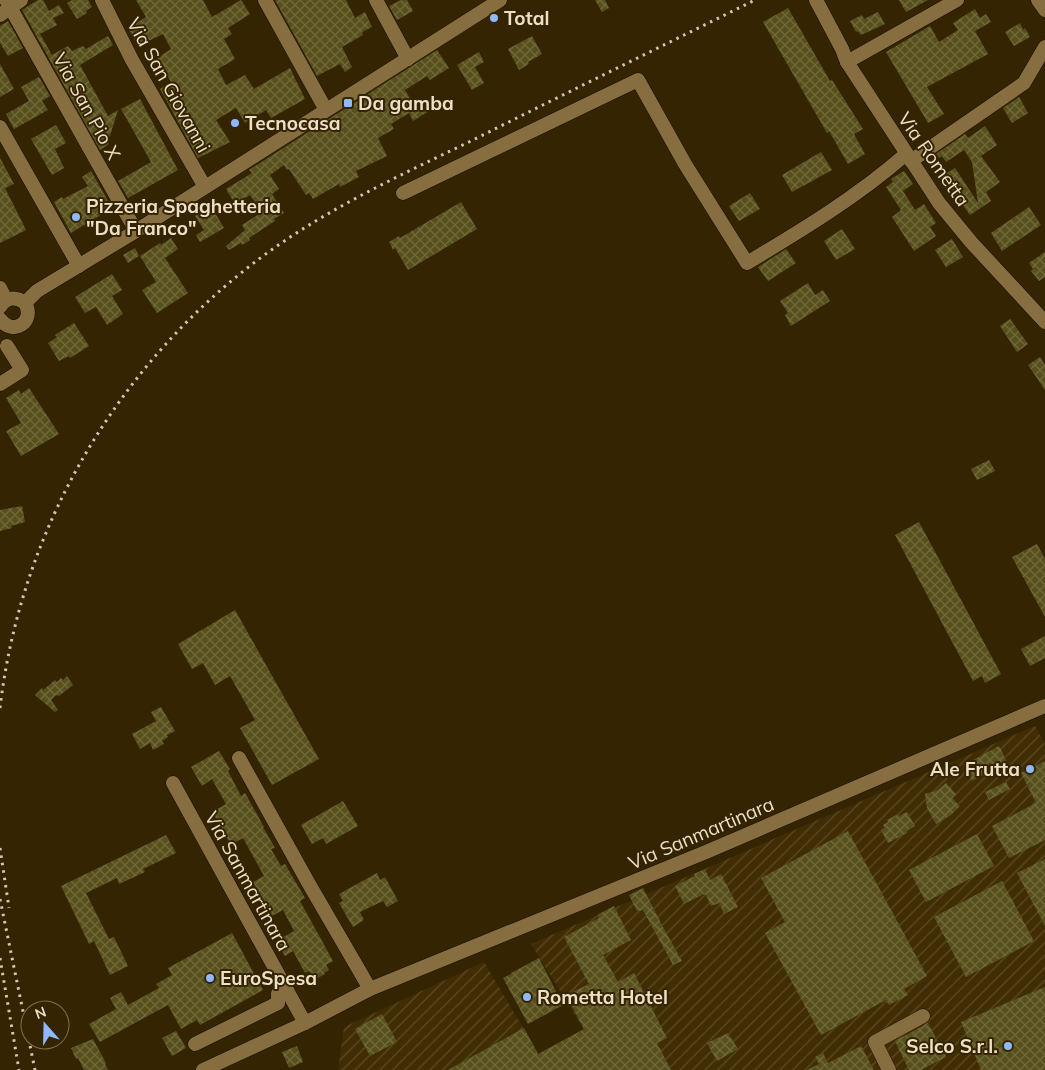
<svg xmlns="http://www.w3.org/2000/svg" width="1045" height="1070" font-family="Mulish,sans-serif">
<defs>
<pattern id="industrial-furrows" width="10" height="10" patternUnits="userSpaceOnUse" patternTransform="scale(1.25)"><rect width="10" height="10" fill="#412d04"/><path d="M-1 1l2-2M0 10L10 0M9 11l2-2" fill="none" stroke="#5d4b27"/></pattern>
<pattern id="building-cross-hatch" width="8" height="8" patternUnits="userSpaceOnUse" patternTransform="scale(1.25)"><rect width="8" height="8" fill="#58501c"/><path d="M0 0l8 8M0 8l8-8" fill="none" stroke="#70693c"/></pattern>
</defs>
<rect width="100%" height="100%" fill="#352401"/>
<polygon fill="url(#industrial-furrows)" points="1035,726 1045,744 1045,1070 338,1070 344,1027 484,962 541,1058 586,1033 531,944"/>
<g fill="url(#building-cross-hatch)">
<polygon points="38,0 43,0 49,11 59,5 64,13 53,18 57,25 40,34 52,55 68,46 72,51 83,46 86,49 108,36 113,45 80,65 108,116 118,110 108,142 109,144 100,150 22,10"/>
<polygon points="72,0 88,0 92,7 86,11 87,13 77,19 67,3"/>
<polygon points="136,0 203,0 212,17 241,0 250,14 228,28 232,34 224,39 235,59 218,69 226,85 245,75 254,89 290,68 305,99 271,118 266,110 245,123 236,108 216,120 230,142 198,158 160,89 171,82 157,58 171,49 163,34 138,46 128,28 146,17"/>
<polygon points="275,0 346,0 355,18 365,12 372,27 362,32 363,35 342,47 352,67 345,72 340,64 317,76"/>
<polygon points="401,0 407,0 413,11 397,20 389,6"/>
<polygon points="595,0 605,0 609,8 602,12"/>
<polygon points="899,0 928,0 906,12"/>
<polygon points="788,8 830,81 832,80 863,129 854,134 865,154 848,164 829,131 827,133 763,22"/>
<polygon points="975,9 980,18 986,14 991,22 975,31 988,54 927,87 944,114 928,123 886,52 930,26 939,42 958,30 953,23"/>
<polygon points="878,12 885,24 861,35 858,31 856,32 850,21 862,15 864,19"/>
<polygon points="8,21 23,48 8,56 0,43 0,26"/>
<polygon points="1020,23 1023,30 1025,28 1030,37 1014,46 1005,32"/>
<polygon points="532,36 542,54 528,62 529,64 519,70 508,49"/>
<polygon points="437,50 449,68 430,80 427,76 405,90 416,108 434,97 439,105 413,121 409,113 391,124 394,129 378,138 387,156 356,171 359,177 340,187 339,184 313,199 309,193 306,195 289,169 287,170 284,165 270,175 279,189 272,194 284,213 274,219 275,221 249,238 250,240 242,245 241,243 229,250 226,246 245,230 242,225 262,212 250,195 235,204 226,189 252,173 249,170"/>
<polygon points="479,52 484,62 475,67 484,83 472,90 457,65"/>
<polygon points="0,64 14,89 0,97"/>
<polygon points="39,77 50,96 42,101 48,110 14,129 6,114 29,101 21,87"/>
<polygon points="1019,97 1028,113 1012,123 1003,108"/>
<polygon points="140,99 178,170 128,198 118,181 151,162 121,109"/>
<polygon points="56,125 66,143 55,149 64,168 52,175 31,139"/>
<polygon points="985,126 997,145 981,156 1000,182 986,192 991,201 970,215 942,176 955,168 978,203 972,162 964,150 946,162 942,156 939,158 936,154 965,134 968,138"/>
<polygon points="821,152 832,170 792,192 782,175"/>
<polygon points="0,158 14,184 5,188 26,230 0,243"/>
<polygon points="91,171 112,208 71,233 54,202 62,197 63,199 88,186 82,177"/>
<polygon points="904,171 913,184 903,191 915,210 924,204 936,223 930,227 936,236 914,251 892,217 901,210 886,187 893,182 891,179"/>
<polygon points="750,193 760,209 739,221 729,206"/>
<polygon points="461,202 477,229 408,270 395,248 393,250 389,242 399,236 400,238"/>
<polygon points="211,206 224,228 200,242 196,235 204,230 195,216"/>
<polygon points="1029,207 1041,225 1002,251 991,233"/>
<polygon points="842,229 855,249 836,260 824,241"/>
<polygon points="171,238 178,249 165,258 188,293 157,313 142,290 156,282 140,256 160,243 161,245"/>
<polygon points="952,239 963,257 946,267 935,250"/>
<polygon points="135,248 139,256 128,263 123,255"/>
<polygon points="786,249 796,263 768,281 758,267"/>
<polygon points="1045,252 1045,277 1039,281 1031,271 1033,269 1029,263"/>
<polygon points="112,274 122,290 112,296 123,314 107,325 96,307 85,313 75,297"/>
<polygon points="808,283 815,295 823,290 830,301 791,326 785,315 788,313 780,301"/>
<polygon points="1010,319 1028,344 1017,352 1000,326"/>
<polygon points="74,323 89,346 70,358 69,356 59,361 48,343 57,337 55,335"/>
<polygon points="1040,357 1045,365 1045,390 1028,365"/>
<polygon points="29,388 59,434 21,456 6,431 21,423 6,398 19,390 21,394"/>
<polygon points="989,460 995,471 977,480 971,469"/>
<polygon points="22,506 25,522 11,526 12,528 0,531 0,510"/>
<polygon points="919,522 1001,674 985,683 982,676 973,681 895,535"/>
<polygon points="1037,544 1045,559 1045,617 1012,557"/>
<polygon points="235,610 319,759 272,785 240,728 255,720 230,676 215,685 203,663 192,669 178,644"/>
<polygon points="1045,636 1045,658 1030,666 1021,649"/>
<polygon points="67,676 73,685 59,696 56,695 51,700 58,710 55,712 35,695 42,688 43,690 55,680 57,682 61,678 63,680"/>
<polygon points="161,707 175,731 167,735 168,737 162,741 164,744 153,750 150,743 140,749 132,734 156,721 151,712"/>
<polygon points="999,746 1007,762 972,781 964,765"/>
<polygon points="219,751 230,769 228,771 241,796 245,793 264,827 263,827 275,848 271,849 281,866 285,864 305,898 300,901 333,961 326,965 329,970 324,973 325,974 314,980 309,971 305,973 293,951 285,956 276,941 294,931 283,910 272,916 253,882 264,876 243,838 231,845 212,812 226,804 212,779 202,786 191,767"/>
<polygon points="1045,761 1045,840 1009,858 992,826 1036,803 1021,773"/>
<polygon points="1006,782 1010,789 989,800 985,792"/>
<polygon points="946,783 956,794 952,798 960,806 951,815 936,824 927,808 925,794 938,790"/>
<polygon points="343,801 358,826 326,844 323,838 312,844 301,825"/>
<polygon points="907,812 915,826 906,831 907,833 888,843 881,830 885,828 883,825 888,822 887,820 898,814 899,816"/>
<polygon points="848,831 927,976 904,989 908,995 889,1005 886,1000 821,1035 765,933 785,922 761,878"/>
<polygon points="977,834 994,866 926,902 909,870"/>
<polygon points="166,835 176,853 143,869 145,872 119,884 117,878 86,893 109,939 114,937 128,966 110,975 94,941 89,944 61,886"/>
<polygon points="1045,859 1045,926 1017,873"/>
<polygon points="705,869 710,880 721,874 738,907 724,914 719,903 711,906 706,895 704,894 684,904 675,886 695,876 694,874"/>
<polygon points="377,873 380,880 385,877 398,901 387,907 383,901 360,912 364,920 353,927 339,903 343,901 339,894"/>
<polygon points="1002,881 1034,941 966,977 934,917"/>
<polygon points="643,888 664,929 682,961 673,965 643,910 637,911 629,895"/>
<polygon points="614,906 631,940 603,955 618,982 634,973 667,1038 657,1043 671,1070 448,1070 524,1028 538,1054 584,1029 566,995 589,984 564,937 599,918 597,915"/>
<polygon points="232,933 263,990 200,1025 197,1020 181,1029 168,1005 100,1042 89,1024 116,1009 110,998 121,992 128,1005 159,988 156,984 172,975 168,968"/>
<polygon points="539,958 563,1005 528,1024 503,978 511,974 511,973"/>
<polygon points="1045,987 1045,1070 981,1070 961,1022"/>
<polygon points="382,1014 397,1042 370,1056 355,1029"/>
<polygon points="928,1023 946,1057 921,1070 909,1070 895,1041"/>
<polygon points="176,1031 186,1048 172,1056 162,1038"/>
<polygon points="728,1033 738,1049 717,1061 707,1043"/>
<polygon points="93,1039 106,1063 105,1064 108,1070 84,1070 78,1058 76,1059 71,1048"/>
<polygon points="297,1046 303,1062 289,1068 282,1052"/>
<polygon points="861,1046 874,1070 807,1070 819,1064 815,1057 823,1053 828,1063"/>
</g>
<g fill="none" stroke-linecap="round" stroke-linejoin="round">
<g stroke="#190d00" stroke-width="15">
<g id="minor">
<polyline points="6,0 136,231"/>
<polyline points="102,0 132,60 205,187"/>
<polyline points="265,0 326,110"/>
<polyline points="376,0 408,59"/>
<polyline points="816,0 842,49 847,62 939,203 971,242 1045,322"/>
<polyline points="1038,0 1045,10"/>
<polyline points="0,15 21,0"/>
<polyline points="847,62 957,0"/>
<polyline points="0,127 79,266"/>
<polyline points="911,161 1024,83 1045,47"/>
<path d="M 403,193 L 638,80 L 685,164 L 747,263 C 802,230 857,197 906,154"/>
<polyline points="0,288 6,300"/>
<polyline points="25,303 37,291 136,231 500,0"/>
<path d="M 0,307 C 6,297 16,296 25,303 C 36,322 12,337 0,319"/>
<polyline points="0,384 22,370 7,346"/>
<polyline points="239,758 309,884 370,989"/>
<polyline points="173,783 305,1023"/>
<polyline points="195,1044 278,1003 278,994 287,990"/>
<polyline points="203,1070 305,1023 370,989 706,852 1045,706"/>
<polyline points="889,1070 875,1042 923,1016"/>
</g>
</g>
<use href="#minor" stroke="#876e41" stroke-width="14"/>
<g stroke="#d5c6ad" stroke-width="3" stroke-dasharray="2.5 5" stroke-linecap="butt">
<path d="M 0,708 C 21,528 118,363 263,256 C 328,208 403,174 475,139 C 568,92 662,46 755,0"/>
<polyline points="0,848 9,908"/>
<polyline points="0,899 35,1070"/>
<polyline points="0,958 19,1070"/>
</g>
</g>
<g fill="#90b8fd" stroke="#352401" stroke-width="2">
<circle cx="494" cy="18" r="5"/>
<rect x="343" y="98" width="10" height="10" rx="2.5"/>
<circle cx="235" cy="123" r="5"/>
<circle cx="76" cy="217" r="5"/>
<circle cx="1030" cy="769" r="5"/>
<circle cx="210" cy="978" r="5"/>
<circle cx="527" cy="997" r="5"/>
<circle cx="1008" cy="1046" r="5"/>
</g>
<g text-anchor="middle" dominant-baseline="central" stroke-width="4" stroke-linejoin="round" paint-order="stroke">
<g font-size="19" font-weight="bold" fill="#eee0c8" stroke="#352401" text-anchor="start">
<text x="504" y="18">Total</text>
<text x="358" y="103">Da gamba</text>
<text x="245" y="123">Tecnocasa</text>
<text x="86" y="206">Pizzeria Spaghetteria<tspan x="86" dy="22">"Da Franco"</tspan></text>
<text x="1020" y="769" text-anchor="end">Ale Frutta</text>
<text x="220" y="978">EuroSpesa</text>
<text x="537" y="997">Rometta Hotel</text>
<text x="998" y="1046" text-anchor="end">Selco S.r.l.</text>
</g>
<g font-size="19" fill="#eee0c8" stroke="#352401">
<text transform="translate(169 85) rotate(61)">Via San Giovanni</text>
<text transform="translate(87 106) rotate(61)">Via San Pio X</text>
<text transform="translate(934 159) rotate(55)">Via Rometta</text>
<text transform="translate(701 833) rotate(-23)">Via Sanmartinara</text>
<text transform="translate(248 881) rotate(61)">Via Sanmartinara</text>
</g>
</g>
<g transform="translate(45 1025) rotate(340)"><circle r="24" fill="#352401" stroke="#7f6f51"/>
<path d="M0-4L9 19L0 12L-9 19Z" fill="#90b8fd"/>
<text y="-8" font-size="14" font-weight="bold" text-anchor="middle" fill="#eee0c8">N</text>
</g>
</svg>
